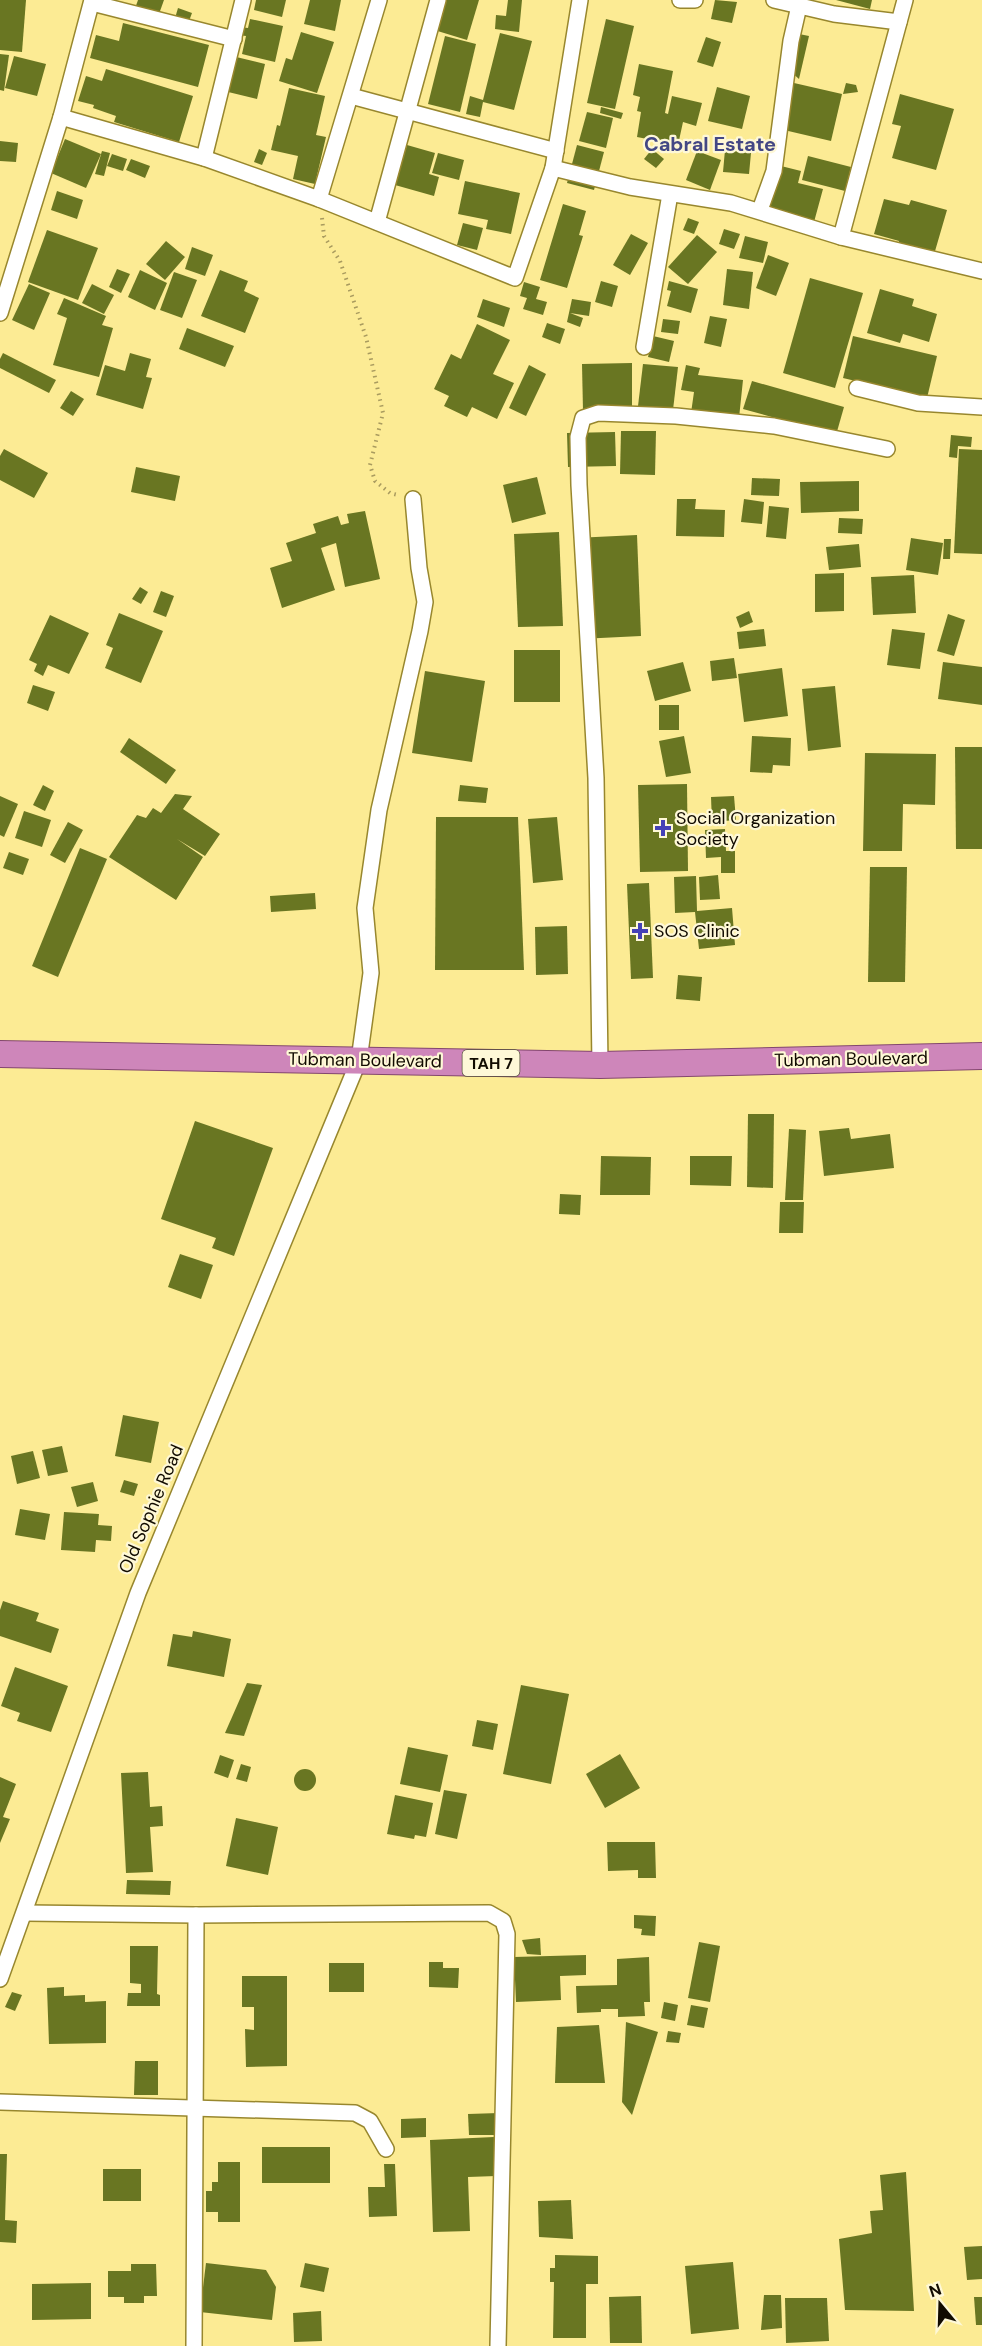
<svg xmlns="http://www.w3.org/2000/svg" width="982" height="2346" font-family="'DM Sans',sans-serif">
<rect width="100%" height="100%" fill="#fceb94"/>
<g fill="#697622">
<polygon points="0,0 26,0 22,52 0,50"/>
<polygon points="138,0 164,0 155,25 132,17"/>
<polygon points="256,0 286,0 282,17 254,10"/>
<polygon points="310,0 341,0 335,31 304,24"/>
<polygon points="440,0 479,0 467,40 431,29"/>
<polygon points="508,0 522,0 519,32 495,29 496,15 506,16"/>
<polygon points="715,0 737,2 732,23 711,19"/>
<polygon points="836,0 872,0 870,9"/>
<polygon points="178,8 192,13 186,29 173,25"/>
<polygon points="250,19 283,26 275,62 242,54 246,36 238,35 240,27 248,28"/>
<polygon points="606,19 634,26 615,109 587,103"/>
<polygon points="123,23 209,45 198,87 90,58 96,35 119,41"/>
<polygon points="301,32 334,42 317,93 279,81 286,58 292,60"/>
<polygon points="500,33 532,41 514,110 483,102 480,117 466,114 470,96 483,100"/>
<polygon points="794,33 809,36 799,79 790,71"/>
<polygon points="445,36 476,44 460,112 428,104"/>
<polygon points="706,37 721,42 713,67 697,62"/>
<polygon points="0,54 9,55 4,91 0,90"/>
<polygon points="228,55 265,64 257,99 220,90"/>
<polygon points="14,56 46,64 37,96 5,88"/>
<polygon points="639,64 673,71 665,113 668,114 672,96 702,103 696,126 683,122 678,145 637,137 641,112 637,111 640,97 633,95"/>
<polygon points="106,69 193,96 179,142 114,122 116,116 93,108 94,105 78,101 86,76 102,81"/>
<polygon points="794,83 842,94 831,141 784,130"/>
<polygon points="846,83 856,85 858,92 843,94"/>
<polygon points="717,87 750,96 742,129 708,121"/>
<polygon points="289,88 325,96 316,135 326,137 315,184 293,179 298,156 271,150 277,125 280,126"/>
<polygon points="900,94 954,109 936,170 892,158 901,126 892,124"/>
<polygon points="601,107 623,113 621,119 600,113"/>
<polygon points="587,112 613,118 606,148 579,141"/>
<polygon points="65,139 101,154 86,188 51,173"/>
<polygon points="0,141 18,143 16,162 0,161"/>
<polygon points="407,145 435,153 429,174 439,177 434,196 395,185"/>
<polygon points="577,145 604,152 594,190 567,183"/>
<polygon points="259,149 267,153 262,165 254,162"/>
<polygon points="652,149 664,159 656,168 644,159"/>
<polygon points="725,150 751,153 749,174 723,172"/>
<polygon points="102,151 110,153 104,176 95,174"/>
<polygon points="697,151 721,160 710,190 686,180"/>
<polygon points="438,153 464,160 459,180 432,173"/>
<polygon points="112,154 127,159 123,171 107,166"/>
<polygon points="808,156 851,167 845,191 802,180"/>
<polygon points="131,159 150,166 145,178 126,170"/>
<polygon points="781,166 801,171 798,183 823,189 814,222 769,210"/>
<polygon points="465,181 520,193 511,234 486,229 488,220 458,214"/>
<polygon points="57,191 83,200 77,219 51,210"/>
<polygon points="884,199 909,205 911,200 947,210 933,258 898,248 899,241 874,234"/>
<polygon points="563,204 586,211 579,235 583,236 567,288 540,280"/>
<polygon points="688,218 699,222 694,234 683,230"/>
<polygon points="463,223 483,228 477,250 457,245"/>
<polygon points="724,229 740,234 734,249 719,244"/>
<polygon points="47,230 98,248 78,300 28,282"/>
<polygon points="631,234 648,243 630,275 613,265"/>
<polygon points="697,235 717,252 688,284 668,267"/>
<polygon points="745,236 768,242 763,263 739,258"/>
<polygon points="166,241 185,257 165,280 146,264"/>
<polygon points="192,247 213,255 205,276 185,269"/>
<polygon points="768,255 789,263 776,296 756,288"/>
<polygon points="117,269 130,274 121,293 109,287"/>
<polygon points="727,269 753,272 749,309 723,305"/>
<polygon points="140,270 167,283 155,310 128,297"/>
<polygon points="220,270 248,281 244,291 259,298 245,333 201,316"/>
<polygon points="174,272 197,280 182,318 160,310"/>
<polygon points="810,278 863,293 835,388 783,373"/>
<polygon points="601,281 618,286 612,307 595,302"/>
<polygon points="669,281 698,289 691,313 667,306 671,291 667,290"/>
<polygon points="524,282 540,287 536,299 547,302 543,315 523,309 527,298 520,296"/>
<polygon points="29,284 50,293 34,330 12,320"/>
<polygon points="92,284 114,295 104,314 82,303"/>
<polygon points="880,289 914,299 912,306 937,314 929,342 903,334 900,343 867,333"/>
<polygon points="64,298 106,316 102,325 113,328 99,377 53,365 67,318 57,314"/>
<polygon points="483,299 510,308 504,327 477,317"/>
<polygon points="572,299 591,302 589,316 570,313 583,318 580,327 567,322"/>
<polygon points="710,316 727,319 721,347 704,343"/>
<polygon points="663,319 680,321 678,334 661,332"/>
<polygon points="547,323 565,329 560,344 542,337"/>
<polygon points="477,324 510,340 493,374 514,383 497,419 472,407 467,417 444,406 449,396 434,389 451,354 461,359"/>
<polygon points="187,328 234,346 225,367 179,349"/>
<polygon points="653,336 674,341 669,362 648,357"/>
<polygon points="853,336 937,356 927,398 843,378"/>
<polygon points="3,353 56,380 49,393 0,368 0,359"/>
<polygon points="130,353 151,359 146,377 152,378 143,409 96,395 105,365 125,371"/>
<polygon points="632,363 632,411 583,411 582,364"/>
<polygon points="643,364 678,367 673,410 638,406"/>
<polygon points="529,365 546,374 526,416 509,408"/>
<polygon points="686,365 700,368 698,375 743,380 739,418 690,420 694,392 681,390"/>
<polygon points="752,381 844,407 836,435 743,409"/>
<polygon points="71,391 84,399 73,416 60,408"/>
<polygon points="621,431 656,431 655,475 620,474"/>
<polygon points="615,432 616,466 568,467 567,433"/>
<polygon points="951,435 972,437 971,447 958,446 957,458 949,457"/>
<polygon points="4,449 48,473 34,498 0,480 0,456"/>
<polygon points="959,449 982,450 982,554 954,553"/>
<polygon points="136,467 180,476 175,501 131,492"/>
<polygon points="537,477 546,514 512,523 503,485"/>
<polygon points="752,478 780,479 779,496 751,495"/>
<polygon points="859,481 859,511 801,513 800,482"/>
<polygon points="677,499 696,499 695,509 725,510 724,537 676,536"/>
<polygon points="744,499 764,502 762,524 741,522"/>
<polygon points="769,506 789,508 786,539 766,537"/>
<polygon points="365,511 380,579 345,587 336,543 321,548 335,590 282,608 270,568 292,561 286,543 316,533 313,524 338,516 341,525 349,523 347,514"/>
<polygon points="839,518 863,519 862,534 838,533"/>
<polygon points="559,532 563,626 518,627 514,534"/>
<polygon points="637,535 641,636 580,639 575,538"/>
<polygon points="911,538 943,543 938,575 906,570"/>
<polygon points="944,539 951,539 950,559 943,559"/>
<polygon points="859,544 861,567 829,570 826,547"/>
<polygon points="844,573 844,611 815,612 815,574"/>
<polygon points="914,575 916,613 873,615 871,577"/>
<polygon points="140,587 148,592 141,604 132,599"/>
<polygon points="161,591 174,596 166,617 153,612"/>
<polygon points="749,611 753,622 740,628 736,617"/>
<polygon points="119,613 163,631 141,683 105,668 113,648 106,645"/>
<polygon points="948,614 965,620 954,656 937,651"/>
<polygon points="50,615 89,633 69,674 48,665 43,676 34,671 37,664 29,660"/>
<polygon points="764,629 766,646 739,649 737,632"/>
<polygon points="892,629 925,633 920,669 887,665"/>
<rect x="514" y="650" width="46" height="52"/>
<polygon points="734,658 737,678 712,681 710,661"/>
<polygon points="683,662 691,691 655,701 647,671"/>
<polygon points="943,662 982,667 982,705 938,699"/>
<polygon points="782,668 788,716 744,722 738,674"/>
<polygon points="425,671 485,681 472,762 412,753"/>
<polygon points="33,685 55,692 48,711 27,703"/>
<polygon points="835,686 841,747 808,751 802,689"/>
<rect x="659" y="705" width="20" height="25"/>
<polygon points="684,736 691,773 666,777 659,741"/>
<polygon points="752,736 791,738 790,766 773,765 772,773 750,772"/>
<polygon points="129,738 176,770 166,784 120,752"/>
<polygon points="955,747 982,747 982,849 956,849"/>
<polygon points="865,753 936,754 935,805 903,804 902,851 863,851"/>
<polygon points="687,784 688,871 640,872 638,785"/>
<polygon points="43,785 54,791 45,811 33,805"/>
<polygon points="460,785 488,788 486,803 458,801"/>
<polygon points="175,794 192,796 183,809 220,834 205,856 177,839 203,857 176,900 109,857 137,815 146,818 153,808 161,813"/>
<polygon points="0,796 18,804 4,837 0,835"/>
<polygon points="734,796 736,820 712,822 711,797"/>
<polygon points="24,811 51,820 42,847 15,838"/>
<polygon points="436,817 518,817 524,970 435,970"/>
<polygon points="557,817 563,880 533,883 528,819"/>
<polygon points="68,822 83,830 65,863 50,855"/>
<polygon points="725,829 726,851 735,851 735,873 721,873 721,857 706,858 705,830"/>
<polygon points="80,848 107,859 58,977 32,966"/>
<polygon points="9,852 29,859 23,875 3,868"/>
<polygon points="870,867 907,867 905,982 868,982"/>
<polygon points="718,875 720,899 700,900 699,877"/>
<polygon points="696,876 697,911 732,908 735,945 699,949 695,912 675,913 674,877"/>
<polygon points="649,883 653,978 631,979 627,884"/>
<polygon points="315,893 316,909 271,912 270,896"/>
<polygon points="567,926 568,974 536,975 535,927"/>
<polygon points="678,975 702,977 700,1001 676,999"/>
<polygon points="748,1114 774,1114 773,1188 747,1187"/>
<polygon points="195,1121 273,1148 234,1256 212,1248 216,1238 161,1219"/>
<polygon points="849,1128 851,1139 890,1134 894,1168 824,1176 819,1131"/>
<polygon points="789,1129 806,1130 803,1200 785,1200"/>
<polygon points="601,1156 651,1157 650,1195 600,1195"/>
<polygon points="690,1156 732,1156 731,1186 690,1185"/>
<polygon points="560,1194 581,1195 580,1215 559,1214"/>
<polygon points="780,1202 804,1202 803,1233 779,1233"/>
<polygon points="180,1254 213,1265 201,1299 168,1287"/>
<polygon points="123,1415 159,1422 151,1463 115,1456"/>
<polygon points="62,1446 68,1472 48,1476 42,1450"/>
<polygon points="33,1451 40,1478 17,1484 11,1456"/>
<polygon points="124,1480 138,1484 134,1496 120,1492"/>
<polygon points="93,1482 98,1501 77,1507 71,1487"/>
<polygon points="20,1509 50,1514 45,1540 15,1535"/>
<polygon points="64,1512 99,1514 98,1525 112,1526 111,1541 96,1540 95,1552 61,1550"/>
<polygon points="3,1601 39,1613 36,1621 59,1629 51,1653 0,1636 0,1610"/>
<polygon points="193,1631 231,1639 224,1677 167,1666 173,1634 192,1637"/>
<polygon points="15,1667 68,1686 51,1732 17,1721 20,1713 1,1706"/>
<polygon points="247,1683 262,1685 244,1736 225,1733"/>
<polygon points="521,1685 569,1694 551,1784 503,1774"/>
<polygon points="477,1720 498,1724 493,1750 472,1746"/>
<polygon points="408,1747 448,1755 440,1792 400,1784"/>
<polygon points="620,1754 640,1788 605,1808 586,1774"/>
<polygon points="220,1755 234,1760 228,1778 214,1773"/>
<polygon points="241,1764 251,1767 247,1782 236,1779"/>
<circle cx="305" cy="1780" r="11"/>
<polygon points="148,1772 150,1807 162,1806 163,1826 150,1827 153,1872 126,1873 121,1773"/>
<polygon points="0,1777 16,1784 3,1817 10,1819 0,1843"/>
<polygon points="444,1790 467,1794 457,1839 435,1834"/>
<polygon points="395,1795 433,1803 426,1837 415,1835 414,1839 387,1834"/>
<polygon points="236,1818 278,1827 268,1875 226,1866"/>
<polygon points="607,1842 655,1842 656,1878 638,1878 638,1870 608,1871"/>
<polygon points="127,1880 171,1881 170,1895 126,1894"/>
<polygon points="634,1915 656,1916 655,1936 641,1935 642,1929 634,1928"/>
<polygon points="540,1938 541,1955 527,1954 522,1940"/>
<polygon points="699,1942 720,1946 710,2002 688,1998"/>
<polygon points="130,1946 158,1946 157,1994 160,1995 160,2006 127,2006 128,1993 141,1993 141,1984 130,1983"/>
<polygon points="586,1955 586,1975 560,1976 561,2000 516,2002 514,1957"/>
<polygon points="649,1957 650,2002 644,2002 645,2016 618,2017 618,2009 601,2009 601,2012 577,2013 576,1986 617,1985 617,1959"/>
<polygon points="429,1962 443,1962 443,1968 459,1968 458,1988 429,1987"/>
<rect x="329" y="1963" width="35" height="29"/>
<polygon points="242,1976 287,1976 287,2066 246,2067 245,2029 254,2030 254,2007 242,2007"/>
<polygon points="64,1987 64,1996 85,1995 85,2002 106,2001 106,2043 49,2044 47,1988"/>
<polygon points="12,1992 22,1995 15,2011 5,2007"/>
<polygon points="664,2002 678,2005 675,2021 661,2018"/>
<polygon points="691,2005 708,2008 704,2028 687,2025"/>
<polygon points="626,2022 658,2032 632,2115 622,2102"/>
<polygon points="599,2025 605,2083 555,2083 557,2027"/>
<polygon points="668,2031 681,2033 679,2043 666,2042"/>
<polygon points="135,2061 158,2061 158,2095 134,2095"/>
<polygon points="499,2113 500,2135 469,2135 468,2114"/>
<polygon points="426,2118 426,2137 401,2138 401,2119"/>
<polygon points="494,2137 496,2176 468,2177 470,2231 433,2232 430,2140"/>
<rect x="262" y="2147" width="68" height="36"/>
<polygon points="0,2154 7,2154 5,2220 17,2221 16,2243 0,2242"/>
<polygon points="218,2162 240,2162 240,2222 218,2222 218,2212 206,2212 206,2191 212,2191 212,2182 218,2182"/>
<polygon points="384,2164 395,2164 397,2216 369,2217 368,2187 385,2187"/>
<rect x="103" y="2169" width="38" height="32"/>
<polygon points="906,2172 914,2311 845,2310 839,2239 872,2233 870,2211 883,2210 880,2175"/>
<polygon points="571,2200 573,2239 539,2237 538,2201"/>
<polygon points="982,2246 982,2279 967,2280 964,2247"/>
<polygon points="555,2255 598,2256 598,2284 586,2284 586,2338 553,2338 554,2282 550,2282 550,2268 555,2268"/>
<polygon points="733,2262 739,2329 691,2334 685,2266"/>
<polygon points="206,2263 266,2270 276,2287 272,2320 200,2312"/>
<polygon points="305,2263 329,2268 324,2292 300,2287"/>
<polygon points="131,2264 156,2264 157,2296 144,2296 144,2303 124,2303 124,2297 108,2297 108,2271 131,2271"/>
<polygon points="91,2283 91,2319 32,2320 32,2284"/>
<polygon points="764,2295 781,2295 782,2328 761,2330"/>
<polygon points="641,2296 642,2343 610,2343 609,2297"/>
<polygon points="974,2297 982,2297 982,2325 976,2325"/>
<polygon points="785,2298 827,2298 829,2341 786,2343"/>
<polygon points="321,2311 322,2341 294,2342 293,2313"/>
</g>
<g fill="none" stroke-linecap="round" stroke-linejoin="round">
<g stroke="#98872e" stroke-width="18">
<g id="minor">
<polyline points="680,0 695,0"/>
<polyline points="774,0 834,14 899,22"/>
<polyline points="905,0 841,237 982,271"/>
<polyline points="92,3 234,39"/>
<polyline points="351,96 556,151"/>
<polyline points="61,117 204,158 319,199 515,278 553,168 580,0"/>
<polyline points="204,158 243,0"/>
<polyline points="553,168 630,187 731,203 841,237"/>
<polyline points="319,199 379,0"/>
<polyline points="760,210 774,171 791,41 799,6"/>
<polyline points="377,222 438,0"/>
<polyline points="0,313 61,117 92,0"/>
<polyline points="644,347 670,194"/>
<polyline points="857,388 918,403 982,407"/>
<polyline points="600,1065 596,778 579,485 578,437 583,418 598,413 676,416 774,426 887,449"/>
<polyline points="25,1913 196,1915 489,1913 503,1921 507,1934 498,2346"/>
<polyline points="0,1979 138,1593 359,1060 371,973 365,908 379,810 420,631 425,602 419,568 413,499"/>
<polyline points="0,2102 355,2113 370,2121 386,2149"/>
<polyline points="194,2346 196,1915"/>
</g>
</g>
<g stroke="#83476e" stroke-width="28">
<polyline id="trunk" points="0,1054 600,1065 982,1056"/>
</g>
<polyline stroke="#a99b5f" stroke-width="4" stroke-dasharray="1.5 4.5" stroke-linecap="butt" points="322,218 324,236 340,261 366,337 383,413 370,465 375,481 390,493 398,495"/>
<use href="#minor" stroke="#fff" stroke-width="15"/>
<use href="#trunk" stroke="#ce86ba" stroke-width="26"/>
</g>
<g fill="#4541b7" stroke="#fef8d7" stroke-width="2">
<path d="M660 819h6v6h6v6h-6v6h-6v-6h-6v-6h6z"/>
<path d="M637 922h6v6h6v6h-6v6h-6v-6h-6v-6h6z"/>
</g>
<g text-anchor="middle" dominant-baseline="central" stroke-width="4.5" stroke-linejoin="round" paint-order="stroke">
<rect fill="#fef8d7" stroke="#585240" stroke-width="1.5" x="462.5" y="1050" width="57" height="26" rx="4.5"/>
<g font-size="16" font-weight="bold" fill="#110b00">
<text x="491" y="1063">TAH 7</text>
</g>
<g font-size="18" fill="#110b00" stroke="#fef8d7" text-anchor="start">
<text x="676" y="818">Social Organization<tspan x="676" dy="21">Society</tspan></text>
<text x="654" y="931">SOS Clinic</text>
</g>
<g font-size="18" fill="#110b00" stroke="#fef8d7">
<text transform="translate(851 1059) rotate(-1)">Tubman Boulevard</text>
<text transform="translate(365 1060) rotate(1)">Tubman Boulevard</text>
<text transform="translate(151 1509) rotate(-67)">Old Sophie Road</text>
</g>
<g font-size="20" font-weight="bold" fill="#434784" stroke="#fef8d7">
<text x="710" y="144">Cabral Estate</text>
</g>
</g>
<g transform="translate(940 2304) rotate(341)" stroke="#fef8d7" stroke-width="4.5" paint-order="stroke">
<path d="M0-4.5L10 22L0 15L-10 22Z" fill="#110b00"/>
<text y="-9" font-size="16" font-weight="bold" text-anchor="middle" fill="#110b00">N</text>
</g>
</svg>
